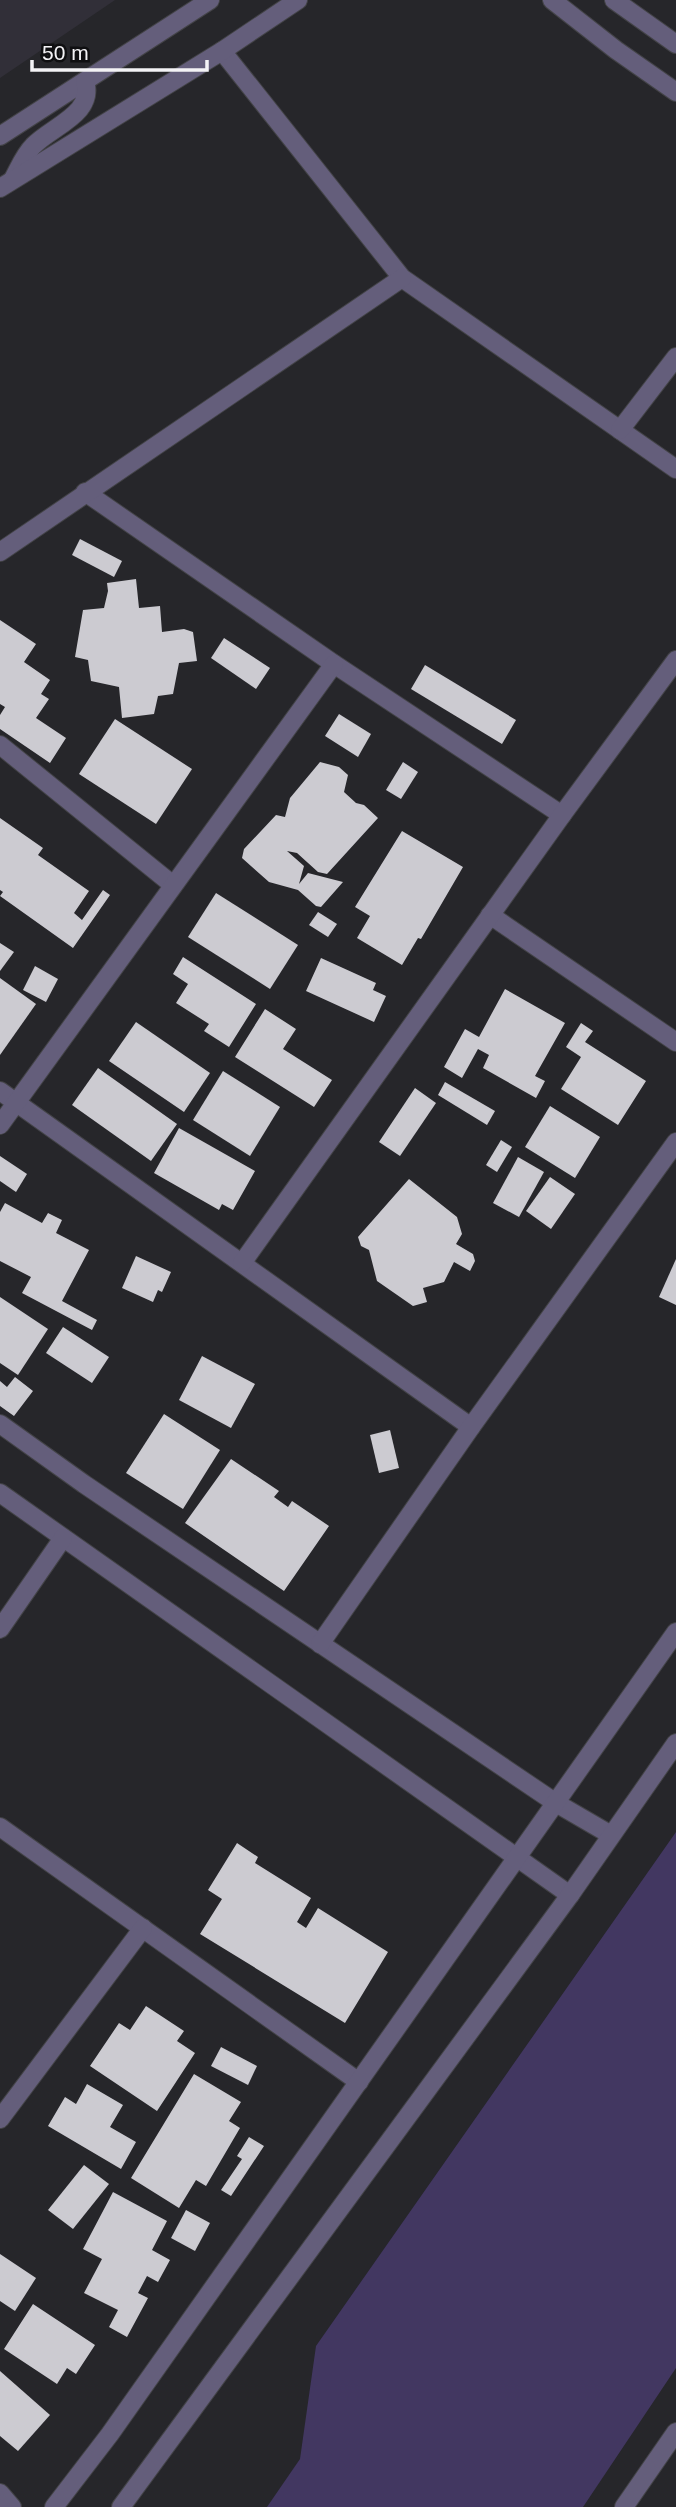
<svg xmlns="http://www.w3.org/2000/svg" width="676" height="2507" font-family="Helvetica,sans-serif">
<rect width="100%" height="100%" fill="#26262a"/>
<polygon fill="#312f38" points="0,0 115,0 0,78"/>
<polygon fill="#423761" points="676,1832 676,2368 583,2507 267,2507 300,2459 316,2346"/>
<g fill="#cccbd1">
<polygon points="80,539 122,561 114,577 72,555"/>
<polygon points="136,579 139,608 160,606 162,632 184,629 193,632 197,661 179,663 173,694 158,696 154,714 122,718 119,687 91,681 88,660 75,657 83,610 104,608 108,591 107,583"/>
<polygon points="0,620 36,644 24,662 50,680 41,694 49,699 36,718 66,738 50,763 0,729 0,715 5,707 0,704"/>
<polygon points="224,638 270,668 256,689 211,658"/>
<polygon points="425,665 516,720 502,744 411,689"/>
<polygon points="339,714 371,734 358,757 325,736"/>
<polygon points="115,719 192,769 156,824 79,774"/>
<polygon points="320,762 339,767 348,775 344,792 356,803 364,805 378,818 327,874 318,872 297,853 287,851 304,866 299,884 308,873 343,882 321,907 316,906 298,890 269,882 242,858 244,849 276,815 285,817 290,798"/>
<polygon points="403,762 418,772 401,799 386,790"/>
<polygon points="0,818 43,848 38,855 89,891 74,913 82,920 103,890 110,895 73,948 0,896 3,892 0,890"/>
<polygon points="402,831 463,867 421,939 418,938 402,965 357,938 370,916 355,907"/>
<polygon points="216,893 298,945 270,989 188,937"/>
<polygon points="318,912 337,924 328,937 309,925"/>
<polygon points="0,943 14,952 0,971"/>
<polygon points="183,957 256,1004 229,1047 204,1031 209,1024 176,1003 188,984 173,974"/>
<polygon points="321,958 376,983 373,990 386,996 374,1022 306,991"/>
<polygon points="35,966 58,979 46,1002 23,990"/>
<polygon points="0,978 36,1004 0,1055"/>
<polygon points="505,989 565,1023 535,1076 545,1081 536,1098 483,1068 489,1055 478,1049 462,1078 444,1067 465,1029 479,1037"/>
<polygon points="265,1009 296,1029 283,1049 332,1080 314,1107 235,1057"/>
<polygon points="136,1022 210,1073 184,1112 109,1061"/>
<polygon points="581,1023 593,1031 585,1042 646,1081 618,1125 561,1089 581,1057 566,1047"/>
<polygon points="98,1068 177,1124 151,1161 72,1105"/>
<polygon points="223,1071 280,1107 250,1156 193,1120"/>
<polygon points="445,1082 495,1111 487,1125 438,1095"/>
<polygon points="415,1088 436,1103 400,1156 379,1142"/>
<polygon points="550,1106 600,1137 575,1178 525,1147"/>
<polygon points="179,1128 255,1171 233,1210 222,1204 219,1210 154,1173"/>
<polygon points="501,1140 512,1147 497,1172 486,1165"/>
<polygon points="0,1156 27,1174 16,1192 0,1181"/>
<polygon points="518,1157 544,1172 519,1217 493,1203"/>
<polygon points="550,1177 575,1194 551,1229 526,1211"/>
<polygon points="409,1179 457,1217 462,1234 456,1244 473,1254 475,1261 470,1271 454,1262 444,1282 423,1288 427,1302 413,1306 377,1281 369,1250 361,1246 358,1237"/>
<polygon points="5,1203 42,1223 48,1213 62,1220 56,1233 89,1250 62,1301 97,1320 92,1330 22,1293 31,1277 0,1261 0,1212"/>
<polygon points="136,1256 171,1272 162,1292 158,1290 153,1302 122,1288"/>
<polygon points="676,1259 676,1305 659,1297"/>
<polygon points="0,1297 48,1329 18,1375 0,1363"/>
<polygon points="63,1327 109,1357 92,1383 46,1353"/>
<polygon points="202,1356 255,1384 231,1428 179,1400"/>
<polygon points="15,1377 33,1391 14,1416 0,1406 0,1381 7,1387"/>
<polygon points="164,1414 220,1450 183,1509 126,1473"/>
<polygon points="390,1430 399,1468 379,1473 370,1435"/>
<polygon points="231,1459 279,1491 274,1497 288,1507 292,1501 329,1526 284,1591 185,1523"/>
<polygon points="237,1843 258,1857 255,1863 311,1898 297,1922 306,1928 318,1908 388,1952 345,2023 200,1934 222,1899 208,1890"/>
<polygon points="146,2006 184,2031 177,2041 195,2053 157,2111 90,2066 119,2023 130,2030"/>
<polygon points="221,2047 257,2066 248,2085 211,2066"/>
<polygon points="194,2074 241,2102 229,2121 240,2128 206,2186 196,2180 179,2208 131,2178"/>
<polygon points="87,2084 123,2105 110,2127 136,2142 121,2169 48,2126 65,2097 76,2104"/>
<polygon points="249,2137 264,2146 231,2196 221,2190 242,2159 237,2156"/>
<polygon points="84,2165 109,2184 73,2229 48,2210"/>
<polygon points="113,2192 167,2221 152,2250 170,2260 158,2282 147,2276 138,2293 148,2298 127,2337 109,2327 118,2310 84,2293 102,2259 83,2249"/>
<polygon points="186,2210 210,2223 195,2251 171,2238"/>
<polygon points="0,2254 36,2278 15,2311 0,2301"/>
<polygon points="33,2304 95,2345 76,2374 67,2368 57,2384 4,2349"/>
<polygon points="0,2371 50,2415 18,2451 0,2436"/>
</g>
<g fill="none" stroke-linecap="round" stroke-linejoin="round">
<g stroke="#434347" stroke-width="20">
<g id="minor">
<polyline points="222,51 402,278 676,469"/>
<polyline points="620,430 676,357"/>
<polyline points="85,492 334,664 562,815"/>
<polyline points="0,552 402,278"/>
<polyline points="0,745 173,885"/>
<polyline points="490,915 676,1042"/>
<polyline points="0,1091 471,1427"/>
<polyline points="0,1125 334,664"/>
<polyline points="242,1263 562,815 676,660"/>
<polyline points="0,1424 84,1484 556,1803 611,1835"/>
<polyline points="0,1493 570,1895"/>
<polyline points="0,1629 63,1538"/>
<polyline points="320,1644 471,1427 676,1142"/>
<polyline points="0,1827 359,2082"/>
<polyline points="0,2119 143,1928"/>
<polyline points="0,2493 12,2507"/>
</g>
</g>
<g stroke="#434347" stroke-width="20">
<g id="tertiary">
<polyline points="552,0 616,50 676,92"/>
<polyline points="614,0 676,44"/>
<polyline points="0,136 210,0"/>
<path d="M 13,179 C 19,168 24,155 33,146 C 52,126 95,114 85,81"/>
<polyline points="0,188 222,51 298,0"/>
<polyline points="54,2507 110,2434 676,1632"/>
<polyline points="121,2507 570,1895 676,1743"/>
<polyline points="624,2507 676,2432"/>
</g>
</g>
<use href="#minor" stroke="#645e7b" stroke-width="18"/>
<use href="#tertiary" stroke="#645e7b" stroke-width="18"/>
</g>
<path d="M32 60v10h175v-10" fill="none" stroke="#f4f3f6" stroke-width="3.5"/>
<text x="42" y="60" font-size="21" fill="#f4f3f6" stroke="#0f0f11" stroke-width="5" paint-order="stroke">50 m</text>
</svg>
